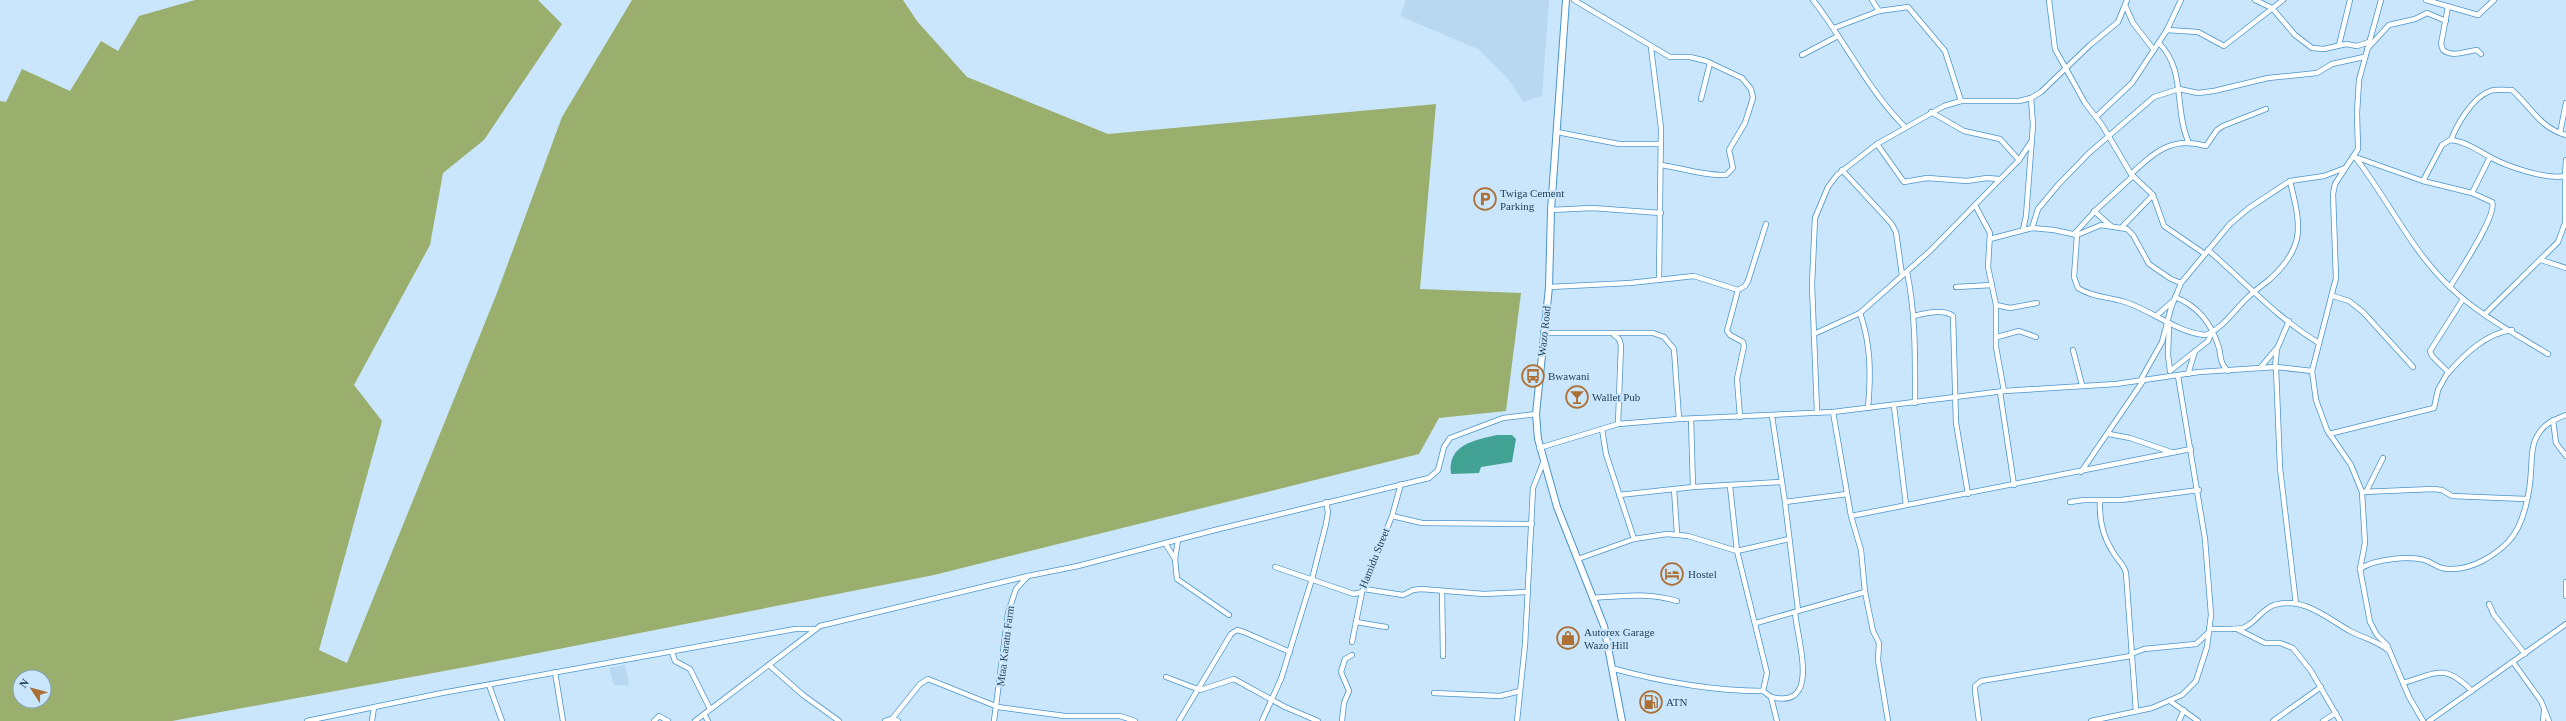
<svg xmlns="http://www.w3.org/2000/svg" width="2566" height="721" font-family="Georgia,serif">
<rect width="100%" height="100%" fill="#c9e6fd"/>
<g fill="#b8d7f0">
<polygon points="1406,0 1549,0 1542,96 1523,102 1509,80 1478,49 1400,16"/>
<polygon points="625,665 629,685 614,685 609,668"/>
</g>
<path fill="#9aaf6d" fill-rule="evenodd" d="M 195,0 L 538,0 L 562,24 L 484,140 L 443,173 L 430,245 L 354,385 L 382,421 L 319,650 L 347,663 L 497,293 L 562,117 L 632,0 L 903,0 L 917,21 L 967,77 L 1108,134 L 1436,104 L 1420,289 L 1521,293 L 1506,411 L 1439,418 L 1419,454 L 934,575 L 482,664 L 172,721 L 0,721 L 0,101 L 6,102 L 22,69 L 70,91 L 101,41 L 118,51 L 139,16 ZM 20,677 L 44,677 L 44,701 L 20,701 Z"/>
<path fill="#42a294" d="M 1497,435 L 1512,435 L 1516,439 L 1512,462 L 1481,467 L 1479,473 L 1451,474 C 1447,445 1474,440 1497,435 Z"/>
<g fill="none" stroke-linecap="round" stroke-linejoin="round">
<g stroke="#4a94ca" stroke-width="6">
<g id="street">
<path d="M 1574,0 L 1670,57 L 1690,57 L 1706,61 L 1742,78 L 1751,89 L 1753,98 L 1745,123 L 1729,150 L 1733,168 L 1726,175 C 1703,176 1683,168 1661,165"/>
<path d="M 1813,0 C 1845,41 1868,90 1905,127"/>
<polyline points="1872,0 1879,11"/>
<polyline points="2049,0 2055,49 2085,103 2102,125 2131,174 2153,195 2164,226 2205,254"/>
<polyline points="2255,0 2272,8 2295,35 2312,48 2324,49 2346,44 2357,46 2369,42"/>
<polyline points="2381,0 2359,80 2357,113 2358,149 2335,184 2333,194 2336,278 2312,371 2316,400 2327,430 2351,465 2362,492 2365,543 2360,569 2370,622 2377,635 2387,645 2409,697 2423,721"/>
<polyline points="2426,0 2478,15 2494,0"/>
<polyline points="2126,7 2133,23 2154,50"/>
<path d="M 2448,7 L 2441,44 L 2443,50 C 2454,58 2465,51 2477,50 L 2481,54"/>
<polyline points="1834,28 1879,11 1908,7 1945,51 1961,101"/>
<polyline points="2167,30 2198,32 2224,46 2283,0"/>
<path d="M 2159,43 C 2186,70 2174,108 2188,141"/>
<polyline points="2339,45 2350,0"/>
<polyline points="1651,48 1661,128 1659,280"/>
<polyline points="2367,49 2389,25 2415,19 2427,13 2446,21"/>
<polyline points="1802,55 1838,36"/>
<polyline points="1701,99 1710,63"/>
<polyline points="1931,112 1964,131 2000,139 2019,160"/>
<polyline points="2097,116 2132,83 2167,30 2181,0"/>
<polyline points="1557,132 1619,144 1660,144"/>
<polyline points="2560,133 2566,103"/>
<path d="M 2451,140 C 2457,124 2473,97 2490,91 C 2496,89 2506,90 2512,90 C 2531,107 2540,128 2566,135"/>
<polyline points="1877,144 1904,182 1927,178 1967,181 1987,178 1999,179"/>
<path d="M 2355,157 C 2388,199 2410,249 2450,287 C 2476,313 2517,335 2548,354"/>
<path d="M 2355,157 L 2423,181 L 2472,193 L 2492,202 C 2498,215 2458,273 2450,287"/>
<polyline points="1842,170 1891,223 1896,232 1902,275"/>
<path d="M 2131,174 C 2155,152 2172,136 2206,146 L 2217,130 L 2223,126 L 2266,109"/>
<path d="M 2423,181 L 2442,145 L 2450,140 C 2465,141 2477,150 2490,157 C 2506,166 2546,180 2565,176 L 2566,160"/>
<polyline points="2472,193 2490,157"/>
<polyline points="1975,205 1990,233 1988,267 1996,305 1996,347 2004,391"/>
<polyline points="1551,210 1592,208 1661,213"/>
<polyline points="2094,211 2111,226"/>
<polyline points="2032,228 2038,209 2058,185 2089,153 2154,97 2179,89 2198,93 2214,91 2268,78 2317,73 2332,64 2364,57"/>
<polyline points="2121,228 2153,195"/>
<polyline points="2023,230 2026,216 2033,125 2031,98"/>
<polyline points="2074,234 2096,210 2133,176"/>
<path d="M 2077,235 L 2074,277 L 2078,288 C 2091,297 2110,297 2125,302 C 2153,311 2176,332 2205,335 C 2221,330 2234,311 2246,299 C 2253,292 2261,286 2269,280 C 2306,247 2301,226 2290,181"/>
<polyline points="1990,239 2032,228 2054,230 2077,235 2101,225 2127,229 2133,235 2149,264 2171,279 2181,283"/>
<path d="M 2208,250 C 2244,281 2278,319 2319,343"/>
<polyline points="2541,260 2566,268"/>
<path d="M 1907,272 C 1916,315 1915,359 1915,403"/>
<polyline points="1549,287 1630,283 1694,276 1738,290 1745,286 1748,281 1766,224"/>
<polyline points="1956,287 1992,285"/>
<polyline points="1738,290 1727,331 1730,335 1743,342 1744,346 1737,379 1740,417"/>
<polyline points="2333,296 2349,301 2363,312 2413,367"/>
<path d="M 2175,297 C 2198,306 2212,324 2219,348 C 2221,357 2220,364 2228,371"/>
<polyline points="1996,305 2010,308 2037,303"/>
<path d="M 1860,313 C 1871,344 1871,375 1868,408"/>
<polyline points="2485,314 2558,242 2565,223 2565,176"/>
<path d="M 1914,316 C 1925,313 1944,309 1953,316 L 1956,423 L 1968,494"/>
<polyline points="2156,316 2173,301"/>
<polyline points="2169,323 2168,355 2170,371"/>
<polyline points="1543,333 1653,333 1664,337 1674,349 1679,419"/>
<polyline points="1814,334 1860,313 1930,251 2019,160 2031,142"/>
<polyline points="1614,335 1619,339 1621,345 1618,424"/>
<polyline points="1997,337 2019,331 2036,337"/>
<polyline points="2073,350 2082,385"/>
<polyline points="2275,367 2277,349 2289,321"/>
<polyline points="2276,367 2280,468 2296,604"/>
<polyline points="2260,368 2277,348"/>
<polyline points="2170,371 2208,341 2211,334"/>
<path d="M 2448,373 C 2464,355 2486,333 2512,330"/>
<polyline points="2188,374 2195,351"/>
<polyline points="2140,381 2162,342 2171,308 2181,283 2230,224 2249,208 2290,181 2324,176 2345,168"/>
<polyline points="2000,392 2014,485"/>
<polyline points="1894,406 1906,505"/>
<polyline points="1817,412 1812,285 1815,218 1828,187 1837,175 1877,144 1944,106 1961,101 2019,101 2031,98 2041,92 2090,45 2118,22 2127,0"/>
<polyline points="1833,412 1851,516 1861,550 1865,592 1873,631 1879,643 1878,660 1888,721"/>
<polyline points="1772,416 1785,502 1798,610"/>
<polyline points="1691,419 1693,487"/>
<polyline points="2553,420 2556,443 2566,456"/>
<polyline points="1602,429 1606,454 1634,539"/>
<polyline points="2109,434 2130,438 2171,452"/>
<polyline points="2329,434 2434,408 2438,390 2448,372 2432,356 2430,351 2463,299"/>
<polyline points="1539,448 1618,424 1679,419 1833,412 2004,391 2116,384 2199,372 2276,367 2312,371"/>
<polyline points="2081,472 2143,381"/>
<polyline points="1730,486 1737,551 1767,673 1763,691 1771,697 1777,721"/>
<polyline points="1674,489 1677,533"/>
<polyline points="2362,492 2433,489 2442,490 2452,496 2526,499"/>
<polyline points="2366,492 2383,458"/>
<polyline points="1619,495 1693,487 1782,482"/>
<path d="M 2100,501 C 2099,519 2103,537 2113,552 C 2117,560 2124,564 2126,573 L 2136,711"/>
<polyline points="1785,502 1847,494"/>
<polyline points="2070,502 2084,500 2121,500 2199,490"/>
<polyline points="1392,516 1422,523 1532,524"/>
<polyline points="1851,516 2191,449"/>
<polyline points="1178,540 1175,559 1177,579 1229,615"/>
<polyline points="1165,543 1175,559"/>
<polyline points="1578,559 1634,539 1667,534 1688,536 1737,551 1789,539"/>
<polyline points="1275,567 1354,594 1362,592 1392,516 1401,484"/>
<path d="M 2360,569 C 2374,559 2411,555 2427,561 C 2436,565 2441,570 2452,569 C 2473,569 2494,556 2508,542 C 2524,526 2530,492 2531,471 C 2532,458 2531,444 2539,433 C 2545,423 2556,419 2566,415"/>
<polyline points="2566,582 2566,596"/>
<polyline points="1364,589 1403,595 1413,590 1421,589 1484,594 1527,592"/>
<polyline points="1442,591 1443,656"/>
<path d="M 1593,598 C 1621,596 1648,592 1677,601"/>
<polyline points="2489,604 2494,615 2525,654"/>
<polyline points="1356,622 1386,627"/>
<polyline points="1756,623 1865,592"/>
<path d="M 2209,629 C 2217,629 2240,630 2245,627 C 2257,621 2261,610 2274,605 C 2303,596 2327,618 2350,631 C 2363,638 2376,640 2388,650"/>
<polyline points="2237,629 2265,643 2280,643 2293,648 2311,671 2340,721"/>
<polyline points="1352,642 1362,592"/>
<polyline points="672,652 675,661 690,669 710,709"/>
<polyline points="2131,654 2144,649 2196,644 2208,633"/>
<polyline points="2513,662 2541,701 2549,721"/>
<polyline points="769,665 803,695 839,721"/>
<path d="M 1611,668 C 1662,682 1710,691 1763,691"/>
<polyline points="555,672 563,721"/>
<polyline points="1166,677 1200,690 1234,679 1285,707 1318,721"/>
<path d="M 2403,683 C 2438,673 2444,663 2472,691"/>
<polyline points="489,685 502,721"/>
<polyline points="1434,693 1500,696 1520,691"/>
<path d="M 1771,697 C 1822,710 1797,640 1795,612"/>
<polyline points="2170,701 2198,721"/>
<polyline points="704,714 708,721"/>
<polyline points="892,719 920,684 928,679 998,707 1065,716 1120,716 1135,721"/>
<polyline points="307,721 442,693 795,629 814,629"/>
<polyline points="372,721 374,707"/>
<polyline points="654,721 659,716 668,721"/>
<polyline points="695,721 820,626 1028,576 1078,566 1215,530 1429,478 1438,470 1444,447 1450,438 1503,418 1536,414"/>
<polyline points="885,721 892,719 898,721"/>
<polyline points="994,721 1008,613 1016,589 1028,576"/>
<polyline points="1179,721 1231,634 1237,630 1244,632 1290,652"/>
<polyline points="1262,721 1281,679 1312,579 1326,524 1328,512 1326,502"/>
<polyline points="1342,721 1344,703 1349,691 1341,672 1345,659 1352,655"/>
<polyline points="1517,721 1525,645 1533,488 1543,463"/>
<polyline points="1979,721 1975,691 1975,686 1981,681 2131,656"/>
<polyline points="2091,721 2152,708 2182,695 2196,681 2207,647 2211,615 2205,539 2178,376"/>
<polyline points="2179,721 2184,710"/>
<polyline points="2273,721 2321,687"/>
<polyline points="2323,721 2336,713"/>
<polyline points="2429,721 2566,624"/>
<polyline points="2543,721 2544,711"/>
</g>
</g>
<g stroke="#4a94ca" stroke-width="8">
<polyline id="secondary" points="1566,0 1551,210 1549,287 1536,414 1538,439 1557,507 1604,626 1622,721"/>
</g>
<use href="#street" stroke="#fff" stroke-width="4.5"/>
<use href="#secondary" stroke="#fff" stroke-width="6"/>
</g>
<defs>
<g id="parking-ring" transform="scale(1.15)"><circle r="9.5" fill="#c9e6fd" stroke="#ad7034" stroke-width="1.5"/><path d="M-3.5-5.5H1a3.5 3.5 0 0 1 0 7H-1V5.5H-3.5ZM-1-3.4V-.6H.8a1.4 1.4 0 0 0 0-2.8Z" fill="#ad7034"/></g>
<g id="bus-ring" transform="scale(1.15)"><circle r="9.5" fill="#c9e6fd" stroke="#ad7034" stroke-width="1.5"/><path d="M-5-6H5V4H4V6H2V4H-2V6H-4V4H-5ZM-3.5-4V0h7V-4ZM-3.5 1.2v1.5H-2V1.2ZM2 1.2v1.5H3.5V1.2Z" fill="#ad7034"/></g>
<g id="bar-ring" transform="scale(1.15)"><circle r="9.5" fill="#c9e6fd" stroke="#ad7034" stroke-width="1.5"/><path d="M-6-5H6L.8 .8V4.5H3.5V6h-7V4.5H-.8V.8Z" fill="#ad7034"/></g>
<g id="hotel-ring" transform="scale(1.15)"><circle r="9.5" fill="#c9e6fd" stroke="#ad7034" stroke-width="1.5"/><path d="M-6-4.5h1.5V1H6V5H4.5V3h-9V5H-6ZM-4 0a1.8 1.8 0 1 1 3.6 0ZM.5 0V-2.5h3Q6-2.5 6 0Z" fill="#ad7034"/></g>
<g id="shop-ring" transform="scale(1.15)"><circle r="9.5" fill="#c9e6fd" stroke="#ad7034" stroke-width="1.5"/><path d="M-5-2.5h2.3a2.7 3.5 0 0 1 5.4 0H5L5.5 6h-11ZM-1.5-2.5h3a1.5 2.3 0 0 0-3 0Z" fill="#ad7034"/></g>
<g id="fuel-ring" transform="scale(1.15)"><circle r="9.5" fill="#c9e6fd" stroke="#ad7034" stroke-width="1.5"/><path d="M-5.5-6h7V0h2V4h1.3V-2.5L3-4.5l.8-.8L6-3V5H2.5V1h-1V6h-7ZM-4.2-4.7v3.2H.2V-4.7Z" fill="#ad7034"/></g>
</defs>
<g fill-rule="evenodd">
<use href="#parking-ring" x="1485" y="199"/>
<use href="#bus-ring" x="1533" y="376"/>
<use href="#bar-ring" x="1577" y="397"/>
<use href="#hotel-ring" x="1672" y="574"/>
<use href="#shop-ring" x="1568" y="638"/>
<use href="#fuel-ring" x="1651" y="702"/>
</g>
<g text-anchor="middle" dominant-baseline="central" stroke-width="4" stroke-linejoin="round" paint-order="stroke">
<g font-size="11" fill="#1e3d54" stroke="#c9e6fd" text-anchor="start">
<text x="1500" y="193">Twiga Cement<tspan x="1500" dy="13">Parking</tspan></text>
<text x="1548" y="376">Bwawani</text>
<text x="1592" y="397">Wallet Pub</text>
<text x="1688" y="574">Hostel</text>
<text x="1584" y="632">Autorex Garage<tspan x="1584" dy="13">Wazo Hill</tspan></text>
<text x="1666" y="702">ATN</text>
</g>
<g font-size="11" fill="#1e3d54" stroke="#c9e6fd">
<text transform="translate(1544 331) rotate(-84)">Wazo Road</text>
<text transform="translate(1374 558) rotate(-68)">Hamidu Street</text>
<text transform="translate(1005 646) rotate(-83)">Mtaa Karatu Farm</text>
</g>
</g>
<g transform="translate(32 689) rotate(306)"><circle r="19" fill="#c9e6fd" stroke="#85a2b9"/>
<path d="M0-3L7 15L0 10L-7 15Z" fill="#ad7034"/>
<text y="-6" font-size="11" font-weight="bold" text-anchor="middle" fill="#1e3d54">N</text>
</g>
</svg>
